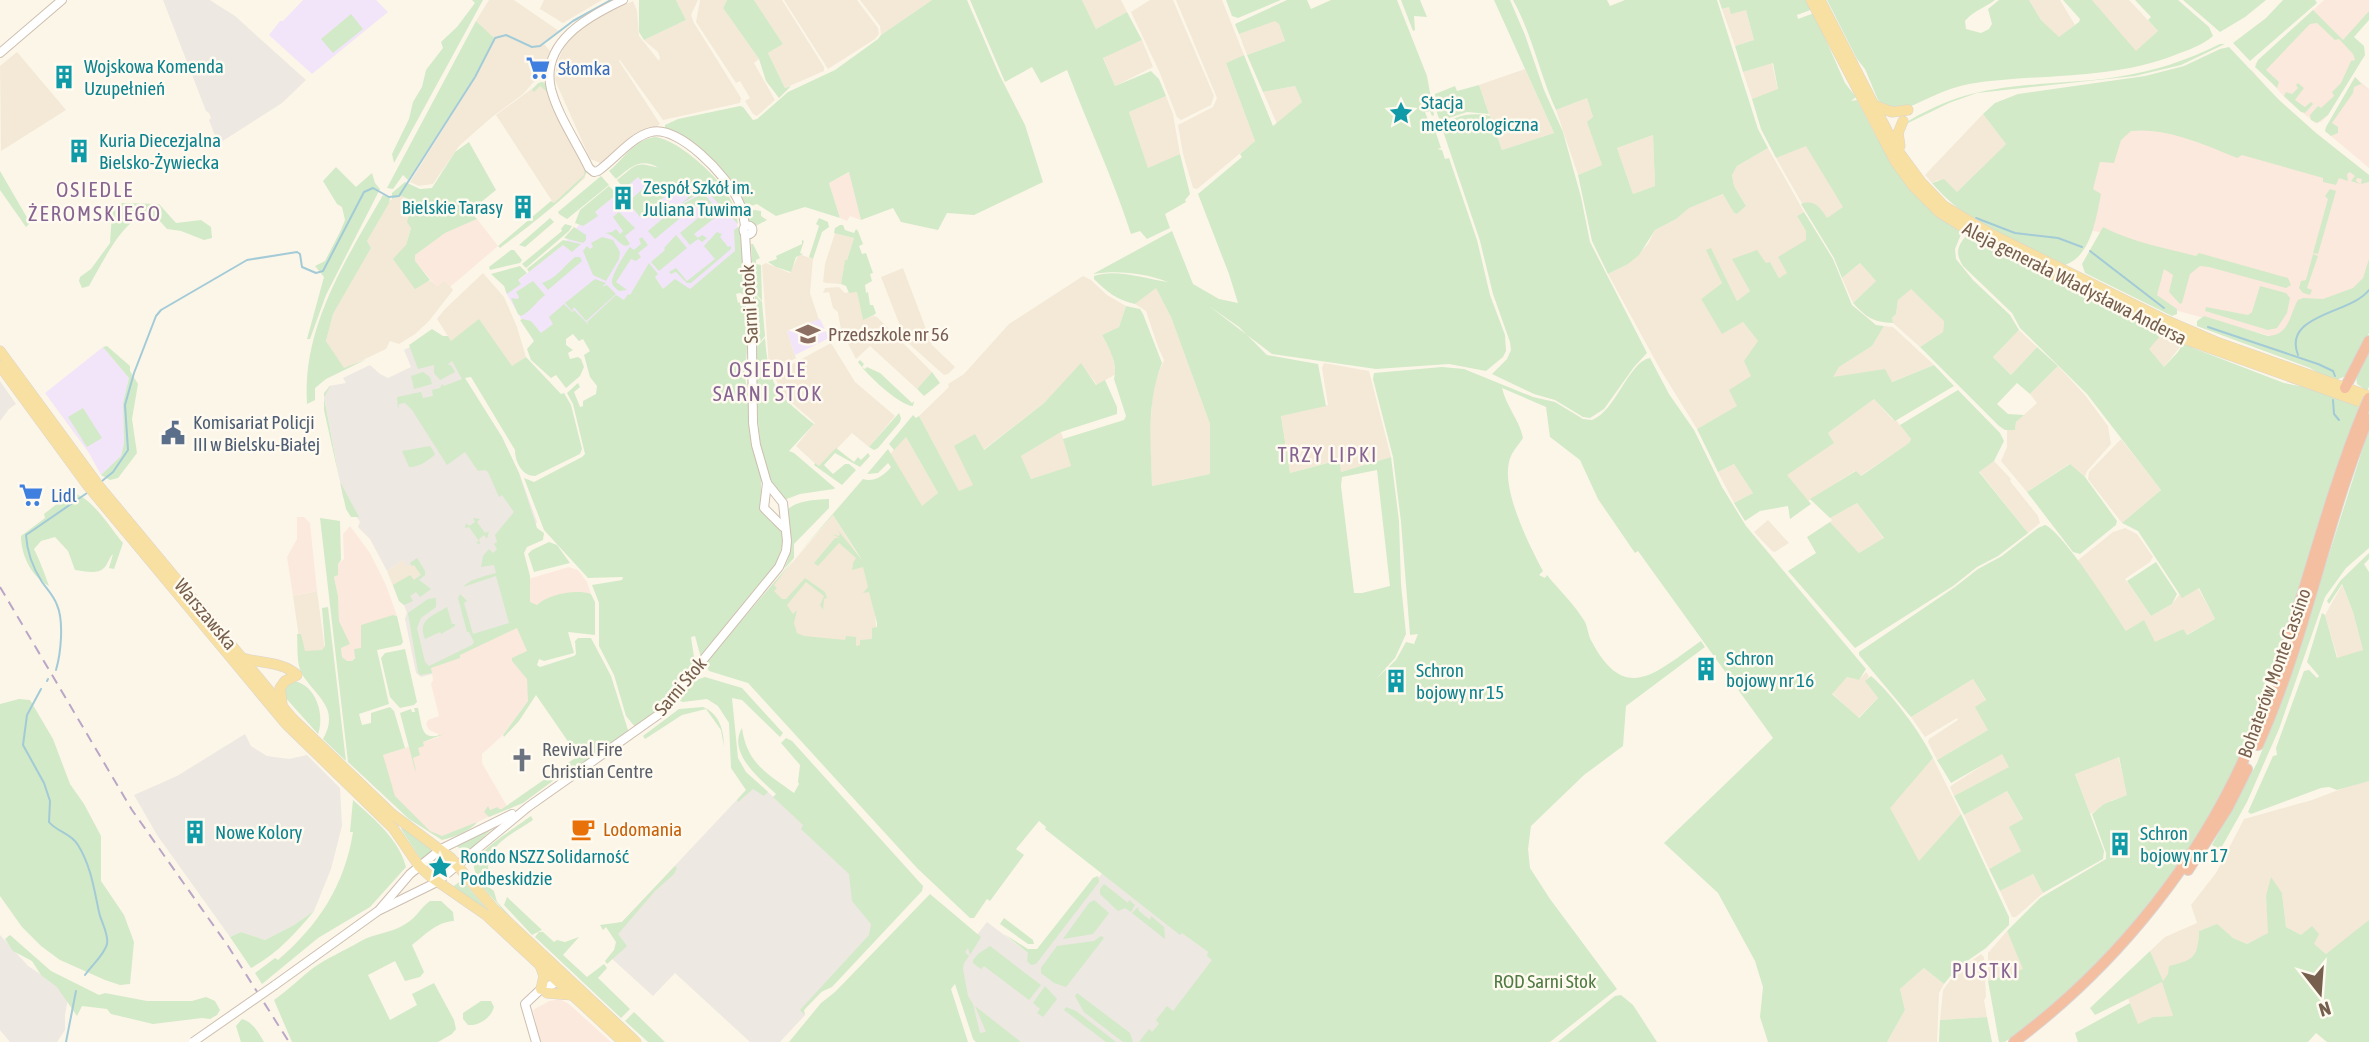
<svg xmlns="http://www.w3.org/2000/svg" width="2369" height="1042" font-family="'Asap Condensed',sans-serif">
<rect width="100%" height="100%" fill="#fcf6e9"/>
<g fill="#f4e9d7">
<polygon points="489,0 514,0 559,31 543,43 551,52 547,67 523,94 492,117 459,146 433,184 419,186 410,182 475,78 495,38 506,35 532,47 541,46 533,46 505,34 494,38 487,33 476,21"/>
<polygon points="544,0 602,0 563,23 540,9"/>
<polygon points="676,0 698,0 691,15 694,23 741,98 740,103 663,120 620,60 619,61 660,124 603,164 590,159 555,80 557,63 566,42 578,30 598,17 633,1 637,11 639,36 659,61 660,58 658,52 644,40 686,20"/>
<polygon points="700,0 727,0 723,8 759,59 754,63 775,100 757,116 753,114 745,101 750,98 740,81 736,83 696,22"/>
<polygon points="754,0 782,0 824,67 824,71 785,88 768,53 783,44"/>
<polygon points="784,0 857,0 878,28 879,34 875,39 828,69"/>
<polygon points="860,0 932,0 881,35 880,26"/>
<polygon points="1082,0 1121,0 1127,12 1096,29"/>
<polygon points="1150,0 1173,0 1214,96 1211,105 1181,120 1177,117 1159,71 1131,12"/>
<polygon points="1176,0 1222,0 1244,55 1226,63 1255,141 1197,189 1193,188 1183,154 1178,125 1213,107 1217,98"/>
<polygon points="2029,0 2060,0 2075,25 2059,38 2041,20"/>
<polygon points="2092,0 2129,0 2158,31 2136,52"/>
<polygon points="1729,7 1746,10 1754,40 1735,46 1722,9"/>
<polygon points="1275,20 1279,24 1285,41 1247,55 1239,34"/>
<polygon points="1142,40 1153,67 1115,86 1103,57"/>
<polygon points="17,52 66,110 1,151 0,66"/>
<polygon points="1772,63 1778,90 1752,99 1743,72"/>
<polygon points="1525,69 1554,133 1502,150 1479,85"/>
<polygon points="541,82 545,83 586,169 585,178 554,204 496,115"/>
<polygon points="1295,86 1302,102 1277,124 1263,92"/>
<polygon points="1166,96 1173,114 1180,154 1148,169 1129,112"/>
<polygon points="1587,98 1593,117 1602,165 1578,175 1556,110"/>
<polygon points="1983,114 2006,144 1957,192 1938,180 1932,183 1925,175"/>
<polygon points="1653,135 1655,186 1633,194 1617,148"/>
<polygon points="1806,145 1844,207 1815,226 1776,158"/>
<polygon points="1768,148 1804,212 1797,216 1806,231 1806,240 1788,273 1779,278 1770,262 1750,291 1737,301 1711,249 1722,283 1701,299 1722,333 1743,322 1759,342 1751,376 1738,406 1697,429 1660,369 1608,274 1628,264 1648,244 1655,230 1676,219 1688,208 1724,194 1734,213 1737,214 1746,206 1734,186 1732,175 1737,166"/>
<polygon points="402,196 406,198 411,207 408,216 411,227 406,245 429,282 430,280 437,286 445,280 453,290 429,321 415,334 399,344 390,341 386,349 344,369 326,341 333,314 371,248 367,241 390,200"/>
<polygon points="835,233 854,238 847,260 845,261 841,284 826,283 823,282 825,264"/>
<polygon points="799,254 813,259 810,293 819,320 787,331 796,358 783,365 785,368 831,343 855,382 895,416 869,447 852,433 819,467 796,446 815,423 785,397 769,367 762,265 766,263 790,273"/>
<polygon points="1860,263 1876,281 1853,303 1842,278"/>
<polygon points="903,268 932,345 955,367 948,374 944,375 906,341 881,277"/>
<polygon points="483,273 504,297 517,327 526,357 512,367 451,341 437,319 445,309"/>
<polygon points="1083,276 1091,280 1107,295 1126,306 1119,327 1102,335 1112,354 1116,374 1097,385 1081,364 1044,403 983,450 974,485 959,491 919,416 949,387 948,384 964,374 1009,324"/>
<polygon points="839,287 845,293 857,291 863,319 874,316 877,317 932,372 917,389 870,346 856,359 841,330 838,312 833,308 829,292 823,293 825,288"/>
<polygon points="1156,287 1171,317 1210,424 1210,474 1152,486 1150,436 1153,386 1164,360 1158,347 1146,311 1135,304"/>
<polygon points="1910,288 1944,320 1943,332 1920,347 1893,323 1892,318 1896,314 1898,300"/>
<polygon points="1884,326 1893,327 1934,365 1891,382 1832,377 1839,367 1872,346"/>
<polygon points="2019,330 2037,347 2011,375 1993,357"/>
<polygon points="2163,333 2184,342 2164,367 2148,349"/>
<polygon points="1324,363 1369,371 1391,457 1341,472 1338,460 1290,473 1281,415 1328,405 1322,368"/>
<polygon points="2058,366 2085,395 2108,426 2111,444 2087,471 2085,477 2069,464 2027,492 2001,461 2007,447 2007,430 2015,430 2016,422 2037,403 2030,394"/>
<polygon points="1874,399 1892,419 1896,420 1911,439 1909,443 1860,476 1855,471 1808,501 1786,475 1833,443 1827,434"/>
<polygon points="1061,432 1072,466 1031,479 1021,456"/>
<polygon points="906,437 938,493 922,507 890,454"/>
<polygon points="2121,439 2161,490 2122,523 2088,479 2089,472"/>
<polygon points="1994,461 2011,479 2010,481 2038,516 2040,523 2028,533 1979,471"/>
<polygon points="1734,464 1753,493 1734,503 1718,472"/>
<polygon points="1857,503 1884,539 1859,553 1830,522 1832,520 1830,518"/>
<polygon points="833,515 865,566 873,595 878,644 856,646 789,641 754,607"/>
<polygon points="1768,520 1789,543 1775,552 1772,551 1754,532"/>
<polygon points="2125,528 2137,534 2153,557 2150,562 2125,579 2151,616 2172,604 2180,594 2183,597 2198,588 2215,619 2186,635 2183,629 2155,643 2126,631 2077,561 2113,532"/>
<polygon points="403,560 414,564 421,574 399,601 387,571"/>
<polygon points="2342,585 2353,612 2363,650 2338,659 2325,615"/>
<polygon points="317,591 325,650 301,652 293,596"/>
<polygon points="1866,672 1869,676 1866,682 1878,698 1858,718 1832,693 1847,677 1859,680"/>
<polygon points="1973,679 1986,701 1988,730 1937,760 1928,742 1929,739 1958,720 1957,718 1925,737 1911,717"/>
<polygon points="2002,753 2010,767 1954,796 1950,787 1952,785"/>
<polygon points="2118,756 2128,795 2113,800 2090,814 2075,773"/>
<polygon points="1933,758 1961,814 1919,862 1889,808"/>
<polygon points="2369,781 2369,920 2366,924 2326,954 2301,935 2286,927 2282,893 2266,896 2269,933 2247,944 2233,938 2216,925 2199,931 2198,950 2188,962 2169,974 2163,982 2173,1016 2153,1017 2138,1025 2128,998 2162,982 2150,951 2165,937 2197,923 2191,905 2216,873 2244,819 2312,800 2357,783"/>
<polygon points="2007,791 2023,820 2021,851 1989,869 1964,815"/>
<polygon points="2033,874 2043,893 2016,917 2012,917 2000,891"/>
<polygon points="2007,931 2024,969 1988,981 1988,953"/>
<polygon points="1981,954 1984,957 1986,997 1984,1000 1987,1017 1940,1020 1943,990 1957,971"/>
<polygon points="1924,968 1944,984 1939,993 1937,1042 1887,1042 1905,1010 1900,989"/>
</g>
<g fill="#fce9dd">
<polygon points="2324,0 2369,0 2369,11 2344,40 2360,56 2352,74 2328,115 2321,122 2315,123 2285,98 2255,64"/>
<polygon points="2252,70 2269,91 2316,133 2369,175 2369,280 2284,330 2278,338 2178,311 2157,295 2099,232 2093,231 2070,220 2102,138"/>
<polygon points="2355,77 2369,89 2369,168 2325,131"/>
<polygon points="850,172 861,220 850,216 847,221 840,218 829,183"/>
<polygon points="477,219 498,246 450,287 445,280 437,287 415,261 415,255 445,233"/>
<polygon points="297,517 304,517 310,523 317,591 293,596 287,557 297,539"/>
<polygon points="350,526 370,553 386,585 397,616 393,615 361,627 361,648 352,661 347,661 342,657 341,648 347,640 339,622 338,596 334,577 337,576 338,564 344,559 343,534"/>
<polygon points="569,567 578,570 587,582 591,594 531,608 526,599 528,579"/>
<polygon points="521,624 534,657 528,701 501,737 482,754 482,763 508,808 443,838 431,833 388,798 383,755 439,737 438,734 429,730 426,724 428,720 439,716 431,684 433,680 431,667"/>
<polygon points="560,999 569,1004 611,1042 540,1042 533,1010 549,1001"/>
</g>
<g fill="#ede8e2">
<polygon points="163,0 210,0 216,4 235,16 306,80 282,103 218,144 209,120 211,118 209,113 206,111"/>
<polygon points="436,334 502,437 519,473 537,522 511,565 521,624 431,667 432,674 421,677 416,673 405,619 407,613 404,605 399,601 419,589 414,579 421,574 414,565 407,566 403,560 387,571 370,539 358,527 360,522 343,497 324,396 329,386 346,383 343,378 370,365 380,374 388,378 411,367 404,350"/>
<polygon points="0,381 16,404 9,409 0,421"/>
<polygon points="245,734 251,746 267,756 289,759 307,755 340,788 342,826 331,869 314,911 294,925 265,940 241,932 230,937 157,835 134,795 177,776"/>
<polygon points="757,782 854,871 895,918 804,1010 803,1012 805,1015 780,1042 750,1042 675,973 653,996 610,957 624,943 618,936 617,923 622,922 746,790"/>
<polygon points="1103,872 1221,962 1159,1042 976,1042 956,962 987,922 1036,959"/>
<polygon points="0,935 28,966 69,993 65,1015 65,1030 57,1042 10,1042 0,1030"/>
</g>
<g fill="#f3e5f9">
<polygon points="303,0 376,0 388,12 312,74 269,35 280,21 283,21"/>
<polygon points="676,150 736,215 741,253 687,296 663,289 649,268 630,295 597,329 579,341 574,335 579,330 534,341 505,291 563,245 579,225 638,177 641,180"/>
<polygon points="820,319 829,338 795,355 787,331"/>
<polygon points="103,347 129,378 123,403 124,443 121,456 101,475 89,453 45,393"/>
</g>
<g fill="#d2eac7" fill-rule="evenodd">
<polygon points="472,0 483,0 394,163 392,154 409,119 413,102 422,87 426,70 443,48 441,42 457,27 475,3"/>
<polygon points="639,0 676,0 686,20 644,40 639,32"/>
<polygon points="727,0 754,0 783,44 768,53 785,88 791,86 779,98 766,81 759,59 723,8"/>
<path d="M 932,0 L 967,0 L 999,74 L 1025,125 L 1043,182 L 974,215 L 947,213 L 938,230 L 901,222 L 893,208 L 861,220 L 849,172 L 829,183 L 840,218 L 805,207 L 776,216 L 757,204 L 745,208 C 725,180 700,139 665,129 L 665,125 L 678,119 L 740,106 L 743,107 L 753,120 L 757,119 L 788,92 L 835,70 L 878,39 L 881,35 Z"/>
<path d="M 970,0 L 1082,0 L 1096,29 L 1127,12 L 1142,40 L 1103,58 L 1115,86 L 1151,71 L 1159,79 L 1166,96 L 1129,112 L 1148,168 L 1180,154 L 1190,194 L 1185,200 L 1186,202 L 1165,214 L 1170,228 L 1147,239 L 1140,231 L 1131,234 C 1113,178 1088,125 1067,70 L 1041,83 L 1032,67 L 1005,82 Z"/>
<polygon points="1226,0 1281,0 1238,18 1232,16"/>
<path d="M 1287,0 L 1307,0 L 1311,9 L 1331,0 L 1397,0 L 1427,76 L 1434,115 L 1432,116 L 1430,111 L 1425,112 L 1428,120 L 1434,119 L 1433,124 L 1441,148 L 1437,149 L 1442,150 L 1445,159 L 1449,158 L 1477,240 L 1490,295 L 1505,335 L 1506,351 L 1503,357 L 1486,371 L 1449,364 L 1376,369 L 1272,354 L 1209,306 L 1239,327 L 1267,355 L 1318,364 L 1326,406 L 1281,416 L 1290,473 L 1339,460 L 1341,472 L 1391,457 L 1399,521 L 1401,584 L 1406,634 L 1395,658 L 1377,678 L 1396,660 L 1406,642 L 1414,644 L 1418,634 L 1410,635 L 1401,522 L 1393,457 L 1373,379 L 1374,373 L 1442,367 L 1464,369 L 1533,397 L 1555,402 L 1583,419 L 1592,420 C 1616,411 1629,361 1650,358 L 1669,394 L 1694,430 L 1722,487 L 1746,526 L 1866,669 L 1859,680 L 1847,677 L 1832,694 L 1859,718 L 1878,698 L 1865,681 L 1871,676 C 1892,694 1921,733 1933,758 L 1890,808 L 1919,861 L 1961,814 L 2009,917 L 2009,925 L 1986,948 L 1957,968 L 1944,984 L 1924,968 L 1900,989 L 1905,1010 L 1887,1042 L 1768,1042 L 1760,1017 L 1763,987 L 1755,961 L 1718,893 L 1664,843 L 1773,738 L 1638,551 L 1635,553 L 1598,499 L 1580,460 L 1550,437 L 1546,407 L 1502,388 C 1506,406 1520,421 1523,438 C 1519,444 1513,451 1511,456 C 1498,484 1529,545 1543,571 L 1539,575 L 1545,578 L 1547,575 C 1559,590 1575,605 1585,622 C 1588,628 1588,636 1592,642 C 1626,706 1657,671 1701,641 L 1705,647 L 1626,706 L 1623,746 L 1584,775 L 1531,826 L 1528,849 L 1530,868 L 1550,899 L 1617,989 L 1550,1042 L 1139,1042 L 1149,1029 L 1152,1032 L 1159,1024 L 1156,1020 L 1167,1006 L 1173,1011 L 1212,960 L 1207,956 L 1208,952 L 1182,933 L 1180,935 L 1045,829 L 1046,827 L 1039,821 L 1016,849 L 1024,855 L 990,901 L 987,899 L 974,918 L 970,918 L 917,868 L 748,683 L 709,671 L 705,663 L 794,559 L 774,585 L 777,588 L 774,591 L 782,599 L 786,599 L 805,578 L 825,592 L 827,598 L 824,599 L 823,610 L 820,605 L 824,596 L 806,582 L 787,605 L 793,614 L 797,610 L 794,623 L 797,633 L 804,636 L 845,640 L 846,636 L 856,637 L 856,646 L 860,645 L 860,640 L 872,639 L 872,628 L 877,627 L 877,623 L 869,592 L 863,593 L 868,587 L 863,567 L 852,570 L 853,563 L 856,558 L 839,543 L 818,566 L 814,563 L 835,538 L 840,538 L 831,534 L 839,536 L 840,534 L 836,528 L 862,560 L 833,515 L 799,553 L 863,479 C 873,483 885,475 891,467 L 888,463 L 878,473 L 867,474 L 888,449 L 922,506 L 938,493 L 906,437 L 894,450 L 889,444 L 913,415 L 916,418 L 919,416 L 959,491 L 973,485 L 954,446 L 975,434 L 984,450 L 1044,403 L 1081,363 L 1096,385 L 1105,380 L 1117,407 L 1117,414 L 1061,432 L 1021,456 L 1031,479 L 1071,466 L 1063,439 L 1124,420 L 1126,416 L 1114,379 C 1118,363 1109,348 1102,335 L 1119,327 L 1126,306 L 1140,309 L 1143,314 L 1162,363 C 1146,403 1151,444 1152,486 L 1210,474 L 1210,424 L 1171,317 L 1156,288 L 1135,304 C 1117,300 1107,292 1094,279 L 1094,276 C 1116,268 1146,279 1168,282 C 1144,273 1118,270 1093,274 L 1172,231 L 1193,284 L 1219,299 L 1238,303 L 1229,274 L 1198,194 L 1242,157 L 1240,154 L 1255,141 L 1226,63 L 1244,55 L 1273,126 L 1302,102 L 1295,86 L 1263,92 L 1247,55 L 1285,41 L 1279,24 L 1275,21 L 1239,34 L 1235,24 ZM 1377,470 L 1390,586 L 1362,593 L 1354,593 L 1341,486 L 1342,477 Z"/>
<polygon points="1401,0 1420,0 1427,17 1414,16 1415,30 1413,31"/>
<path d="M 1494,0 L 1510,0 L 1525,35 L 1544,90 L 1563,132 L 1581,197 L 1590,242 L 1647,353 L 1634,367 L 1604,409 L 1590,418 L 1583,417 L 1555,400 L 1534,394 L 1492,374 L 1507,359 L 1511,350 L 1510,342 L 1493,294 L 1480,241 L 1442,128 C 1453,114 1474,112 1490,116 L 1502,150 L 1554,133 Z"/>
<path d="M 1513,0 L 1607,0 L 1610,6 L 1625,0 L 1717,0 L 1758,129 L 1768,148 L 1737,166 L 1732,175 L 1734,186 L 1746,206 L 1737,214 L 1734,213 L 1723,194 L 1689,208 L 1676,219 L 1655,230 L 1639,255 L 1628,264 L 1608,274 L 1592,241 L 1578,175 L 1602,165 L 1587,122 L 1593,117 L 1587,98 L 1556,110 C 1540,75 1532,34 1513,0 ZM 1653,135 L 1655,186 L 1633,194 L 1617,148 Z"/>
<path d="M 1719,0 L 1808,0 L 1813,9 L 1797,15 L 1798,19 L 1814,13 L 1845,83 L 1856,97 L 1851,101 L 1857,100 L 1878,140 L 1962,232 L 1955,249 L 1956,259 L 1973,280 L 2010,315 L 2019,330 L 1993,357 L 2011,375 L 2037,347 L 2058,366 L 2030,394 L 2017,383 L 1997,404 L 2008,414 L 2024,415 L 2016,422 L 2015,430 L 2005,430 L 1999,426 L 1920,347 L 1943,332 L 1944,321 L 1911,289 L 1898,300 L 1896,314 L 1892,318 L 1893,323 C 1873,322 1867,318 1853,303 L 1876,281 L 1860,263 L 1842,278 L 1834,258 L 1801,204 C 1814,199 1820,207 1827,218 L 1843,207 L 1806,146 L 1776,158 L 1761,129 L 1752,99 L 1778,89 L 1773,63 L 1743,72 L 1735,46 L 1754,40 L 1746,10 L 1731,14 L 1729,7 L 1722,9 Z"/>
<path d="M 1827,0 L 1995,0 C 1985,8 1974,10 1965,21 L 1966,29 L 1981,33 L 1989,29 L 1992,24 L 1988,9 L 1999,0 L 2029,0 L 2041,20 L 2059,37 L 2079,22 L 2080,19 L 2063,0 L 2092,0 L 2136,51 L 2158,31 L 2148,20 L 2151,17 L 2135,0 L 2178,0 L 2209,27 L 2213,36 C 2203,45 2188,50 2175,55 C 2109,81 2037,73 1969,84 C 1943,89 1923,102 1899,111 L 1882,104 L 1878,100 L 1865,69 L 1857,59 Z"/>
<polygon points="2183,0 2266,0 2245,17 2220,32"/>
<polygon points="2283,0 2315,0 2317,3 2250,61 2233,43 2266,18"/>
<polygon points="2313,10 2343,40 2369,11 2369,20 2354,37 2364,46 2365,55 2328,115 2317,123 2311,120 2310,115 2318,106 2321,108 2334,96 2332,92 2341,83 2351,61 2355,60 2353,54 2339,39 2335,40 2317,23 2310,24 2266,70 2279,82 2277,88 2255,67 2258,60"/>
<polygon points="351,14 363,29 333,53 321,39"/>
<polygon points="476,21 494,38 474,77 408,180 403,175 393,189 387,188"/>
<path d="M 2220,44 L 2225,44 L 2181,65 L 2135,76 L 1977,93 L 1949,103 L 1904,125 C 1910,119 1919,115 1927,111 C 1989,79 2051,87 2117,77 C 2154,71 2186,61 2220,44 Z"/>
<path d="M 2229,47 L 2279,100 L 2316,133 L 2369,175 L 2369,182 L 2361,184 L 2362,179 L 2357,178 L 2356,181 L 2360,184 L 2351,181 L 2355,176 L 2350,172 L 2347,174 L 2348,181 L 2339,178 L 2336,185 L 2323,182 L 2323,178 L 2242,155 L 2237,158 C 2206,145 2166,127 2131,131 L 2121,140 L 2114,163 L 2100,162 L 2093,189 L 2101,194 C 2096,219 2091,256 2065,265 C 2019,243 1966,224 1932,183 L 1944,179 L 1957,192 L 2006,144 L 1983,114 L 1995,103 L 2018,94 L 2145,76 L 2184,66 L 2220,49 Z"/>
<polygon points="2355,77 2369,92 2361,84 2354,87 2353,93 2332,123 2338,127 2338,133 2331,136 2325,131 2326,127"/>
<path d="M 543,82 L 547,85 L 587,171 C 584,185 515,237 500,248 L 498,246 L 551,201 L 554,203 L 584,175 L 585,169 L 546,91 L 540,86 L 534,92 L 532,90 L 538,83 Z"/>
<polygon points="2298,83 2304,88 2295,100 2305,107 2311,102 2313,104 2305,113 2301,112 2284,96 2286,92 2292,94 2298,88 2296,85"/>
<polygon points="1479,85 1489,114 1467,112 1440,121 1437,113 1435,94 1455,86 1457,91"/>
<path d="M 656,137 C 680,141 722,179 732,202 C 735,209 737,217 738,224 L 700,184 L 697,187 L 701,192 L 679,205 L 688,198 L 687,195 L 693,188 L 686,179 L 640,217 L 628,202 L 646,186 L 638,177 L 624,189 L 617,180 C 637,164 635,161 659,168 C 640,157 631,167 616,179 L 609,171 C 624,159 634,139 656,137 Z"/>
<polygon points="469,142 496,190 469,212 477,219 445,233 415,255 415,261 430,280 415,289 393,259 406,245 411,228 407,222 411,207 406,198 402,196 392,199 392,193 405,182 420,189 432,188 455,152"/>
<polygon points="336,167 356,187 372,173 375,183 380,189 326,295 310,339 307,339 324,277 315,266 325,261 341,230 345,220 342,207 337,204 323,181"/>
<polygon points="0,171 29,221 30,223 26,227 0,190"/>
<polygon points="601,176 609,185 567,219 559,214 558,212"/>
<polygon points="609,186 617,194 595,212 598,216 583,226 575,223 580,210"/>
<polygon points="2330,189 2336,191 2318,254 2313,253 2328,199 2325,196"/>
<polygon points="703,193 721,213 694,234 698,238 702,235 707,238 702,242 698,239 690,245 680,233 709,209 702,200 655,239 648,231 674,209"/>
<path d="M 383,195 L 390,198 L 389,203 L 367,241 L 371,248 L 333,314 L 326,341 L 344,368 L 367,359 L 326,379 L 315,388 L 315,400 L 307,404 C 302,326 346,260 383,195 Z"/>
<path d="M 122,203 L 159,204 L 176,223 L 201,220 L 211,227 L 212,238 L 204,240 L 181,231 L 167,229 L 158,219 C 153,219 145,217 141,218 C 122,221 99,269 89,286 L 82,288 L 79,281 L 80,277 L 91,269 L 110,243 L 112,213 Z"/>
<polygon points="755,210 761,211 761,216 767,220 754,227 746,217 750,211"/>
<path d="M 619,212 L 635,228 L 625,236 L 630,244 L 626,246 C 618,244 615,235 605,233 L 612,232 L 616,229 L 620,234 L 623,231 L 613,217 Z"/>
<polygon points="1804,212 1833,259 1852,305 1876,325 1884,326 1872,346 1839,367 1833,377 1885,369 1892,382 1934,365 1954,386 1895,421 1874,399 1828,433 1834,443 1787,475 1811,504 1790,519 1788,506 1760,511 1745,521 1734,503 1753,493 1734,464 1718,472 1697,429 1737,406 1729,390 1751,376 1744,361 1758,341 1743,322 1722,334 1701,299 1722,283 1706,250 1711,248 1737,301 1750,291 1732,259 1757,250 1766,263 1770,262 1779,278 1787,273 1778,257 1806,240 1806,231 1797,216"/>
<polygon points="550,218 554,222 525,247 519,245"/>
<polygon points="819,218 828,222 829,227 822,232 813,259 809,257 819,226 816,224"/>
<polygon points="565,224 572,226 569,231 526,268 522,264 562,231 561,229"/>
<polygon points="840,225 843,225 845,230 854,233 856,229 858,231 863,244 859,246 862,254 866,253 873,273 870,274 872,281 865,285 866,293 868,292 870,305 873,305 876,313 874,315 863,320 857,292 849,293 846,286 841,284 845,260 847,260 854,238 834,233 835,228"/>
<polygon points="574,227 586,235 586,240 583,243 564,238"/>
<polygon points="738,227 741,228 745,295 740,293 736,294 738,303 746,299 747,348 745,378 748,393 749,431 761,478 761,502 779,526 783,536 782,547 774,569 701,658 695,636 691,637 695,664 663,707 636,728 626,716 614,675 599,646 599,603 592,585 622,580 623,577 588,578 544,530 524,478 534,482 582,457 585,454 573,404 567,393 578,383 580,387 574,392 580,407 583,406 583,401 596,394 597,386 590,377 584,355 590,351 583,339 579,341 573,334 566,339 566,345 573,350 568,353 570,359 578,357 581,359 584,367 580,376 566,388 556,375 551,378 531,360 527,349 534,341 520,320 523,319 531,321 541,333 553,324 549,317 564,304 572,312 574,310 589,325 587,322 616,295 624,300 628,294 630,295 649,263 658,274 655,277 663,289 675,279 690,289 735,251 734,230"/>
<path d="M 2103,227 C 2132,242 2165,248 2196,256 L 2199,253 L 2288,278 L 2291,285 L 2286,288 L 2209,267 L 2200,266 L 2190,274 L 2182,303 L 2180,304 L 2169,292 L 2173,275 L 2164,269 L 2157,295 L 2177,309 L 2177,314 L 2172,316 L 2085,273 L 2082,264 Z"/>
<polygon points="717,232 722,234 720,237 728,247 731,246 731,249 691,283 687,283 676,272 671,274 669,272 676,268 687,281 715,259 704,246"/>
<polygon points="676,235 687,248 659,271 651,262 665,250 664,248"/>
<path d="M 1967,235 L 2163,333 L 2149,349 L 2164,367 L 2178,352 L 2184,342 L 2193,348 L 2284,383 L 2304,387 L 2359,406 C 2316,524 2289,648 2237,763 C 2187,873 2102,971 2005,1042 L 1999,1042 L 1988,981 L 2023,969 L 2007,931 L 2040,898 L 2106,859 L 2106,853 L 2092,814 L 2104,804 L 2127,795 L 2119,757 L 2075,774 L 2104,851 L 2103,859 L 2043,893 L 2033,874 L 2000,891 L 1989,869 L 2021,851 L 2009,827 L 2023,819 L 2007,791 L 1964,815 L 1954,796 L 2009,767 L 2002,754 L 1951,783 L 1937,760 L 1988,730 L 1975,707 L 1986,700 L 1973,679 L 1911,717 L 1859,655 L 1859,652 L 1955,587 L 1978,569 L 2002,556 L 2038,528 L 2045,525 C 2063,532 2113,611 2126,631 L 2144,620 L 2155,642 L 2183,629 L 2187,635 L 2215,619 L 2199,588 L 2182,598 L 2138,531 L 2122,523 L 2161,490 L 2087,394 L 2020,328 L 2012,313 L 1963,266 C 1955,253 1957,246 1967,235 Z"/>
<polygon points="602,237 613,240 620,252 619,259 606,281 593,275 583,251 587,246 590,249 593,247 591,243"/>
<path d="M 642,237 L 648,245 L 638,253 L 641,257 L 636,261 L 631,259 L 616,282 L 627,290 L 619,291 C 617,289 613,287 612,283 C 610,278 626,251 630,247 L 634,250 L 641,244 L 639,239 Z"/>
<polygon points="563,240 581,244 572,252 563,245 529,272 527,269"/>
<polygon points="802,240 804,241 800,253 803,254 796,257 791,272 776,267 768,262 777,259 776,256 802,244"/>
<polygon points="751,244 753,244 760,258 756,260 756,264 761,265 762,301 754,291"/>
<polygon points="511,250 514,250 522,260 520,263 490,270 489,267"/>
<polygon points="2313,254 2318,256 2307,288 2312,290 2310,295 2303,293 2299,288 2301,281 2306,280"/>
<path d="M 575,257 L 580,257 L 582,261 L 548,290 L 542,283 C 557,278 563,267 575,257 Z"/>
<path d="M 2369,259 L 2369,333 L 2347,374 C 2336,386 2321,375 2310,368 L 2197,326 L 2197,321 L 2204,316 L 2268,336 C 2290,335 2289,315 2298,300 L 2303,298 L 2323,299 L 2353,288 L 2363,278 Z"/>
<polygon points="520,266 527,273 518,280 521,284 507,294 504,286 491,274"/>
<polygon points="595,279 606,283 602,287 607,285 616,294 586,321 574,307 572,311 565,303"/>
<path d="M 533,281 L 545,295 C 536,302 530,312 521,316 L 518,314 L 511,298 L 518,299 L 519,297 L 516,292 Z"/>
<polygon points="2260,286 2286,293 2290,298 2287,313 2277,328 2268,330 2205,311 2206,307 2248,315 2252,312"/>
<polygon points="754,293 762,302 765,336 757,346 759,320"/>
<path d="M 479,319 L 512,366 L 526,357 L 561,394 L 564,393 L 571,405 L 582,449 L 580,454 L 535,476 C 522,476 515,462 515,450 L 471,377 L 465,378 L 502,437 L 519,473 L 537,528 L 544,533 L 543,540 L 527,547 L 524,553 L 530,576 L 530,602 L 537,605 C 549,594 575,589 591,594 L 595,602 L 595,635 L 568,632 L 574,653 L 544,661 L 539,659 L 537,665 L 540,667 L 574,656 L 576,654 L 575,641 L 578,638 L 591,638 L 611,676 L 628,730 C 620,745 586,760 571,771 L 569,769 L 523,803 L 489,817 L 484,812 L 488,806 L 490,810 L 498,807 L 499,809 L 502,809 L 578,756 L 536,695 L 519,721 L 504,737 L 503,735 L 528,701 L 527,679 L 512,661 L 512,658 L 527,651 L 517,628 L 460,655 L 460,658 L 431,668 L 432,673 L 420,675 L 418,672 L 408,613 L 428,599 L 436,598 L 436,607 L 421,618 L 417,628 L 425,662 L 429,666 L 472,645 L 474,642 L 469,632 L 467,632 L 458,598 L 460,594 L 467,601 L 464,603 L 473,634 L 509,623 L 496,576 L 463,587 C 470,579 485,576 496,573 L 494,565 L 481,567 L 483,556 L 489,549 L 493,553 L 497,549 L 494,544 L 497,542 L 495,535 L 514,512 L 502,495 L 499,497 L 488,472 L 485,470 L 478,471 L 465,452 L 447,465 L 412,410 L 405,403 L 399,404 L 398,409 L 397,397 L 421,392 L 423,398 L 433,396 L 432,390 L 440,388 L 442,384 L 444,386 L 462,379 L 452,361 L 447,365 L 451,365 L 455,372 L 440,380 L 434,373 L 434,365 L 418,369 L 409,345 L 432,329 L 443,336 L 448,336 L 451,341 Z"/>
<path d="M 765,338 C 769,387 777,394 814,424 L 789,451 L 794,453 L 835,488 L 834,489 L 800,494 L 784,500 C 753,478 757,383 756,348 Z"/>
<polygon points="107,346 130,366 130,371 138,384 132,419 137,453 118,478 110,480 101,475 121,456 124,443 123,403 129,378 103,347"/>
<polygon points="2369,349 2369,387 2367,391 2357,384 2356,376"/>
<path d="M 860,360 L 864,364 L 862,367 L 865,369 L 867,367 L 880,373 L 912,403 L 914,401 L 913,406 C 900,406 866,374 858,362 Z"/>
<polygon points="423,372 430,377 432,384 414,389 411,376"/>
<polygon points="932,372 940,383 924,396 917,389"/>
<polygon points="331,385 324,397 340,482 359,517 351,517 346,509 324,410 324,393"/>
<polygon points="1958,390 2000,433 2004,441 1994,461 1979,472 2028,533 1998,556 1977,567 1953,586 1855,648 1788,571 1816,553 1807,537 1830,522 1859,553 1884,538 1857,503 1830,518 1810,499 1856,471 1861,476 1909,443 1911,439 1900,425"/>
<polygon points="83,408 102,438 87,447 68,417"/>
<polygon points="899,413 901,418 900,422 878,448 874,450 869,447"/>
<polygon points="2369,429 2369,548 2346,568 2325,597 2279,729 2247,802 2220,850 2212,845 2257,763 2284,695"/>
<path d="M 430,446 L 435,454 C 430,460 417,468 409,467 L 402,451 Z"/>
<polygon points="836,448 854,462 858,457 861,460 868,453 870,456 860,467 835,453 824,465 833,474 845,464 849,464 856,470 842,485 814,465 815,463 819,466"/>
<polygon points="2070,464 2085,477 2117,521 2116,525 2080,554 2073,552 2027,492"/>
<path d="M 71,493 C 90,494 111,529 123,543 L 114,569 L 109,568 L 113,554 C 109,558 108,564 104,568 C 97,575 84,571 75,570 L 68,551 L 55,537 L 41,541 L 34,549 C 40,561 45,575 49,586 C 32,577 21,556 21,536 L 45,518 L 44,514 Z"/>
<path d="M 829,499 L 829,508 L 794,544 L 794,558 L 784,569 C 796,545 789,533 787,510 C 797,500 814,500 829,499 Z"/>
<path d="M 320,518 L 340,521 L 341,560 L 338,564 L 338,575 L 334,577 L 338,596 L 339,621 L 350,644 L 341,648 L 342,657 L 347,661 L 352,661 L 355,658 L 354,649 L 361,648 L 361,625 L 393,615 L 397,616 L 403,642 L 401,645 L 377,650 L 389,704 L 359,714 L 362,725 L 371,723 L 371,713 L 390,707 L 394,711 L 405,748 L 383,755 L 395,796 L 430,831 L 442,836 L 477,822 C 471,831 452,838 442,840 L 409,819 L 348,762 Z"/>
<polygon points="473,518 480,519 477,522 485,533 489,531 487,539 484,535 479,539 480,544 476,543 479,541 469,527 465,528 466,523 469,526 475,522"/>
<polygon points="549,542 557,545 570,563 534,572 528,554 532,550"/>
<polygon points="2369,553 2369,559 2364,564 2369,572 2369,781 2337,790 2329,787 2321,788 2251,814 2248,812 2273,756 2277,755 2276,748 2304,671 2309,670 2317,678 2319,676 2307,662 2322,613 2325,615 2337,658 2363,650 2353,612 2342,584 2329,604 2327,601 2340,581"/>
<polygon points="417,558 425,571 425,575 419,580 431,589 420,597 416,592 410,596 413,601 404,605 399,601 393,585 410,575 414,580 421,575 414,565 412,566 410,563"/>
<polygon points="2156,562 2177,594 2172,604 2151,616 2127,581"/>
<path d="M 328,607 L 345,753 L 346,761 L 323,739 C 341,708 315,696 302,674 C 296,664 298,645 297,634 L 301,634 L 305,651 L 322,650 L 325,646 L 322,608 Z"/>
<path d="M 447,607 L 452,624 L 455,624 L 455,626 L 441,634 L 440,632 L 425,639 C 417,619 433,616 447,607 Z"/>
<polygon points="405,649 417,702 414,705 400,708 390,697 381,658 385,653"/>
<polygon points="1706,658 1716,671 1707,679 1697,666"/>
<polygon points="705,677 742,688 783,733 780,737 742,700 732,698 738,758 746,772 768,792 764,796 753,789 738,802 737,800 746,790 731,768 729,723 718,706 707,699 683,702 677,700 688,683"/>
<path d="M 294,681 C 316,685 325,715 318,734 L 284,696 L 283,688 Z"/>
<polygon points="19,699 30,700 53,739 70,784 84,804 101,836 101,881 124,915 134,942 130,984 120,985 105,980 60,960 41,946 22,927 0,896 0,704"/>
<path d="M 703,707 C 720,714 724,731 724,747 L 721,730 L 706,709 L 682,715 L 645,739 L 643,736 L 679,709 Z"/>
<path d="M 414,708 L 418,708 C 423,731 421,742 447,733 L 423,742 L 424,746 L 418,748 L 420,755 L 413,758 L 416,771 L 415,770 L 400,713 L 411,709 L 412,712 L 415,712 Z"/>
<path d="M 742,728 C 747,764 767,773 794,793 L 799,784 L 798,782 L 800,765 L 781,743 L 786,738 L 792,741 L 923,886 L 922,891 L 832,987 L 821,992 L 804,1010 L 805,1015 L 800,1010 L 869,935 L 871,924 L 852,901 L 849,874 L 801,829 L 803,825 L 773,797 L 776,794 C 760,779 727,753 742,728 Z"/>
<path d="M 353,800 C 373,818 399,839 406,867 L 370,907 L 318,938 L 262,984 L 255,973 L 275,958 L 278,960 C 318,926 345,885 353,832 L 350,832 Z"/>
<path d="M 531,816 L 533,820 C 509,836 473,852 495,884 L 476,874 C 475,872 473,865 474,863 C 477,852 520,824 531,816 Z"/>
<polygon points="403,827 437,850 422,861 401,829"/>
<polygon points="493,828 465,854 456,845"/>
<circle cx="439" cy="866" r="9"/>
<polygon points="675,866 677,868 674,874 655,891 618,934 627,946 607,964 605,961 614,950 616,942 606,927 603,930 600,925 622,922"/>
<polygon points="470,873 494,891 497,902 521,928 639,1037 618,1021 520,929"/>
<polygon points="1098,876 1099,882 1036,964 1031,965 1027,961 1028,953 1004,934 1028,949 1037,949 1093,878"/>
<path d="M 2271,877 L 2282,893 L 2286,927 L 2301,935 L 2312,926 L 2319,934 L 2314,944 L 2326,954 L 2369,920 L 2369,1042 L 2327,1042 L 2316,1033 L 2308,1042 L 2078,1042 L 2075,1033 L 2130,1003 L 2138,1024 L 2153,1017 L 2173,1016 L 2162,982 L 2095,1015 L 2090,1008 L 2150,951 L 2163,981 L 2168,974 L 2169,966 C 2194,960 2198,957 2199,931 L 2217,924 L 2233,938 L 2247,944 L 2268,933 L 2266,896 Z"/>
<polygon points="462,880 491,914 451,888"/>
<polygon points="1104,884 1128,903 1129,900 1135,905 1131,912 1125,908 1118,911 1100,894 1100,889"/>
<polygon points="930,894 981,937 970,955 968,948 965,952 969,956 964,963 963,969 968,996 973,1004 980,1033 986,1032 975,1006 1021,1042 976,1042 973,1039 955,984 951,989 968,1042 789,1042 821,1003 835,992"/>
<polygon points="507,897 542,930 532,935 504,905"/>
<polygon points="1094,900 1109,913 1093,934 1063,939 1089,903"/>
<path d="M 430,901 L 441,901 L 453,912 L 454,921 C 436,922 425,935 412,945 L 424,972 L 420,977 L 405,981 L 395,961 L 368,975 L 390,1020 L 417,1005 L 412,994 L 434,983 L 454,1020 L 456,1029 L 452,1034 L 438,1042 L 292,1042 L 274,1000 C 287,991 297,981 308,972 C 324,959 344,951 361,941 C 375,933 393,933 407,923 C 417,917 420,908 430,901 Z"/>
<polygon points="1138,907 1139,911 1150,920 1151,916 1164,927 1165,939 1132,913"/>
<path d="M 314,911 C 296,933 277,954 251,968 L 230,937 L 241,932 L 265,940 L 294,925 Z"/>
<polygon points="1004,918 1033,940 1034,944 1028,944 1000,924"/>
<polygon points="539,932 543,932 554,942 557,940 565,942 579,937 563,955 587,977 604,964 607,968 598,978 630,1009 621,1018 535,937"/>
<polygon points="10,935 51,971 99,995 105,993 147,1001 192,1001 206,997 215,1001 220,1010 217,1015 210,1019 202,1018 153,1024 111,1014 107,1009 82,1006 77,1016 57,987 41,975 32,961 13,951 5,939"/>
<polygon points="1101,936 1104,938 1066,987 1054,983 1041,973 1041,968 1057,946 1094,941"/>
<polygon points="990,946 1041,985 1029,1000 984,966 981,969 973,963 973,960 978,954"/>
<polygon points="1045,986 1057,999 1043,1017 1037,1013 1040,1009 1033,1003"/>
<polygon points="1077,993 1130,1033 1133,1042 1123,1042 1084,1012 1075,996"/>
<polygon points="1621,995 1633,1005 1657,1042 1558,1042 1615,996"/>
<path d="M 481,1001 L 491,1001 L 494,1007 C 491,1018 479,1026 468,1025 L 463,1019 L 463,1013 Z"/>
<polygon points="1066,1007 1076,1011 1116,1042 1106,1042 1064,1010"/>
<polygon points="634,1012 665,1042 648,1042 625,1021"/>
<polygon points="1987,1017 1992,1042 1939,1042 1940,1020"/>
<path d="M 242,1019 C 253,1022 258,1032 264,1042 L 241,1042 L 236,1026 Z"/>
</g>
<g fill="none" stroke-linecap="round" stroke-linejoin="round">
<g stroke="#a3cbd7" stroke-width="2">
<polyline points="1976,218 2015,233 2058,238 2082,247"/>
<polyline points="2090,251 2164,308"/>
<polyline points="2208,327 2318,364 2333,371 2335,376"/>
<path d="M 2298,355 C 2282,314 2351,314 2369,290"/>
<polyline points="2333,400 2334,414 2339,420"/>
<polyline points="102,481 113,472 128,450 125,405 134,373 156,316 161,310 247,260 297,252 300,254 302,267 316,273 323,271 364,192 373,188 389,197 399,196 475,77 495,38 506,35 532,47 540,46 573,21 611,0"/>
<path d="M 56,670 C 61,653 64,621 57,605 C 54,596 47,589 42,582 C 33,568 27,552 26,535 L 87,493"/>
<polyline points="47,681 48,679"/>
<path d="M 41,689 L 27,715 L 23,745 L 44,783 L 50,801 L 49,822 C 57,832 71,833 78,845 C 91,866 94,889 99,912 C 101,922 109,934 107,944 C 105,954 91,966 85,975"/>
<polyline points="66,1042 76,991"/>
</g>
<g stroke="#cebfaf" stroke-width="10">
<g id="minor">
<path d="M 623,0 C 589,16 540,42 551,89 C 558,116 577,143 589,168 L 594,172 L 598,171 C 615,159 631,137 651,132 C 679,125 727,176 738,200 C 742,208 744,217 745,226"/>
<polyline points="0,53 62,0"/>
<circle cx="748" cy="230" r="4.5"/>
<polyline points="767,483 764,508 783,527"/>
<polyline points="380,909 410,874 441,849 512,814"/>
<polyline points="275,985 378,911 437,882 528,807 658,715 779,567 786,551 787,541 783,503 767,483 756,445 753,423 752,342 745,234"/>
<polyline points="536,1042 525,1004 541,989 558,982"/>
</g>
</g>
<g stroke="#dbd5d1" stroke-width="11">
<g id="major">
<polyline points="1811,0 1895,161 1913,186 1939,212 1987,242 2179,337 2369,405"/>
<polyline points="1820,0 1896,148 1921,182 1944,206 1991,234 2163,319 2219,343 2369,396"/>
<polyline points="1876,106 1892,112 1908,110"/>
<polyline points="1900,146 1898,133 1903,121"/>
<polyline points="0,351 99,486 292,718 392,814 451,858 493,908 636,1042"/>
<polyline points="0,366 88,486 286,724 393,828 419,866 431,877 486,915 623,1042"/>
<path d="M 242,658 C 260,663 284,662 297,675 L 285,681 L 280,688 L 282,704"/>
<polyline points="540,965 544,976 541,989"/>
<polyline points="547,993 572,995"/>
</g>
</g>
<g stroke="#dbd5d1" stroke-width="12">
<g id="highway">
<polyline points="2345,388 2369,341"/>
<path d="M 2258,745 C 2306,639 2325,523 2369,416"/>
<polyline points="2188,870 2228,807 2247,769"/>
<path d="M 2014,1042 C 2117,965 2204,857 2253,738 C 2297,631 2320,518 2363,412"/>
</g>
</g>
<use href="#minor" stroke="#fff" stroke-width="8"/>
<use href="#major" stroke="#f8e0a3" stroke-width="10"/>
<use href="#highway" stroke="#f4bea1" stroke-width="10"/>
<polyline stroke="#baa6c6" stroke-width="2" stroke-dasharray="10 7" stroke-linecap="butt" points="0,587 132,810 228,946 289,1042"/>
<g stroke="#cebfaf" stroke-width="10" stroke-linecap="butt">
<polyline id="minor-bridge" points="193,1042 275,985"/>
</g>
<g stroke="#dbd5d1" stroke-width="12" stroke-linecap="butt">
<polyline id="highway-bridge" points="2363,412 2369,398"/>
</g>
<use href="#minor-bridge" stroke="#fff" stroke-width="8"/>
<use href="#highway-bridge" stroke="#f4bea1" stroke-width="10"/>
</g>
<defs>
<g id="supermarket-bare" transform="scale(1.89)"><path d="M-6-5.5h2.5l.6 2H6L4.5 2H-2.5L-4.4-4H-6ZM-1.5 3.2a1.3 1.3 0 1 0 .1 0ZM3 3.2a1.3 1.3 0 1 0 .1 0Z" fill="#3f7fe0" stroke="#fffaef" stroke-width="2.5" paint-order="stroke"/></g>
<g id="building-bare" transform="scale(1.89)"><path d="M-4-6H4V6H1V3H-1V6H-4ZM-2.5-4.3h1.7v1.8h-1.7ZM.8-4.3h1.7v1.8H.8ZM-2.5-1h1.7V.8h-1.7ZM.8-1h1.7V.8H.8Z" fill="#0f9aa8" stroke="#fffaef" stroke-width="2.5" paint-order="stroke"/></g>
<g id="sight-bare" transform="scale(1.89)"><path d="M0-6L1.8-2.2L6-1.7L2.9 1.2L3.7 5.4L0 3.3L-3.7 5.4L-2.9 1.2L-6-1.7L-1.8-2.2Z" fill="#0f9aa8" stroke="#fffaef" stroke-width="2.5" paint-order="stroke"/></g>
<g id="school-bare" transform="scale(1.89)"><path d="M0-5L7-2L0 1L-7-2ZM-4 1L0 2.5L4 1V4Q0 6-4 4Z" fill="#8d6e63" stroke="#fffaef" stroke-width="2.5" paint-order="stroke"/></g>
<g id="civic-bare" transform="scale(1.89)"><path d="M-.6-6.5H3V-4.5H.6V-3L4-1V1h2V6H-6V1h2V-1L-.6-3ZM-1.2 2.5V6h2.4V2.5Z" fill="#5c6f8a" stroke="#fffaef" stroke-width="2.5" paint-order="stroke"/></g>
<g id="church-bare" transform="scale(1.89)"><path d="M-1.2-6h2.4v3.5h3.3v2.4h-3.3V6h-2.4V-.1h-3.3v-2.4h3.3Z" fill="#6b7280" stroke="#fffaef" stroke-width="2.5" paint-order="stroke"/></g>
<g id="cafe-bare" transform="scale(1.89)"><path d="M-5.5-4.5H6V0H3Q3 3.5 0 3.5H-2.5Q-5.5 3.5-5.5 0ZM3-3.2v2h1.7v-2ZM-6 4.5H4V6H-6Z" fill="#e8710a" stroke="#fffaef" stroke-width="2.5" paint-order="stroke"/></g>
</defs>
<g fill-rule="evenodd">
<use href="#supermarket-bare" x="538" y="68"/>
<use href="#building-bare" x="64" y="77"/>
<use href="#sight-bare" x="1401" y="113"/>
<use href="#building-bare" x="79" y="151"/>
<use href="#building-bare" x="623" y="198"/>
<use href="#building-bare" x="523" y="207"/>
<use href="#school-bare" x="808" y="334"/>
<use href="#civic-bare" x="173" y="433"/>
<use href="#supermarket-bare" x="31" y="495"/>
<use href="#building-bare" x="1706" y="669"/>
<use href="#building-bare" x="1396" y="681"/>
<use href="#church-bare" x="522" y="760"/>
<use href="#cafe-bare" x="583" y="829"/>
<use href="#building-bare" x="195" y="832"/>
<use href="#building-bare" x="2120" y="844"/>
<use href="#sight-bare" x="440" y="867"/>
</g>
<g text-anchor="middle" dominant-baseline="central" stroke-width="5" stroke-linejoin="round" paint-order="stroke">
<g font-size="19" fill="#0d838f" stroke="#fffaef" text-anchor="start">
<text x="84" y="66">Wojskowa Komenda<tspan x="84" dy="22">Uzupełnień</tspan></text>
<text x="1421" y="102">Stacja<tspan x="1421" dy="22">meteorologiczna</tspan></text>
<text x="99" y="140">Kuria Diecezjalna<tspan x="99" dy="22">Bielsko-Żywiecka</tspan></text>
<text x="643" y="187">Zespół Szkół im.<tspan x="643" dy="22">Juliana Tuwima</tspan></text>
<text x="503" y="207" text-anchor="end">Bielskie Tarasy</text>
<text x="1726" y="658">Schron<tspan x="1726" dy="22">bojowy nr 16</tspan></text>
<text x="1416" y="670">Schron<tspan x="1416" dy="22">bojowy nr 15</tspan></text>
<text x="215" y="832">Nowe Kolory</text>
<text x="2140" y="833">Schron<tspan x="2140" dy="22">bojowy nr 17</tspan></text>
<text x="460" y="856">Rondo NSZZ Solidarność<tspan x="460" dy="22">Podbeskidzie</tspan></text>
</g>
<g font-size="19" fill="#366cbe" stroke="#fffaef" text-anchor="start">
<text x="558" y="68">Słomka</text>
<text x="51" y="495">Lidl</text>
</g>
<g font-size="19" fill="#765f4d" stroke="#fffaef">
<text transform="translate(2075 283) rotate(27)">Aleja generała Władysława Andersa</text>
<text transform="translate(749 304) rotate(-93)">Sarni Potok</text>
<text transform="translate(206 614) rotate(50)">Warszawska</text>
<text transform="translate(2274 673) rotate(-70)">Bohaterów Monte Cassino</text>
<text transform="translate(680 686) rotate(-50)">Sarni Stok</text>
</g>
<g font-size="19" fill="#785e54" stroke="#fffaef" text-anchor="start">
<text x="828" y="334">Przedszkole nr 56</text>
</g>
<g font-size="19" fill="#4e5e75" stroke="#fffaef" text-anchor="start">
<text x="193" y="422">Komisariat Policji<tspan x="193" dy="22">III w Bielsku-Białej</tspan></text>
</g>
<g font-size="19" fill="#5b616d" stroke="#fffaef" text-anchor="start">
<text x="542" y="749">Revival Fire<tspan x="542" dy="22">Christian Centre</tspan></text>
</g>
<g font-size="19" fill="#c56008" stroke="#fffaef" text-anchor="start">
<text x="603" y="829">Lodomania</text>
</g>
<g font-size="19" fill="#507b44" stroke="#fffaef">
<text x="1545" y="981">ROD Sarni Stok</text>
</g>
<g font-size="21" letter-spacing="2" fill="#876592" stroke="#fffaef">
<text x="95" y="189">OSIEDLE<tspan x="95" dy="24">ŻEROMSKIEGO</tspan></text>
<text x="768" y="369">OSIEDLE<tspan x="768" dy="24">SARNI STOK</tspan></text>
<text x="1328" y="454">TRZY LIPKI</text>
<text x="1986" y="970">PUSTKI</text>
</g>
</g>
<g transform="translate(2320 993) rotate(163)" stroke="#fffaef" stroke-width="5" paint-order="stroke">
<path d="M0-5L12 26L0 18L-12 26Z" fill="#765f4d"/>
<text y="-10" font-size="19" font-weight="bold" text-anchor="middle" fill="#765f4d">N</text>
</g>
</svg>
